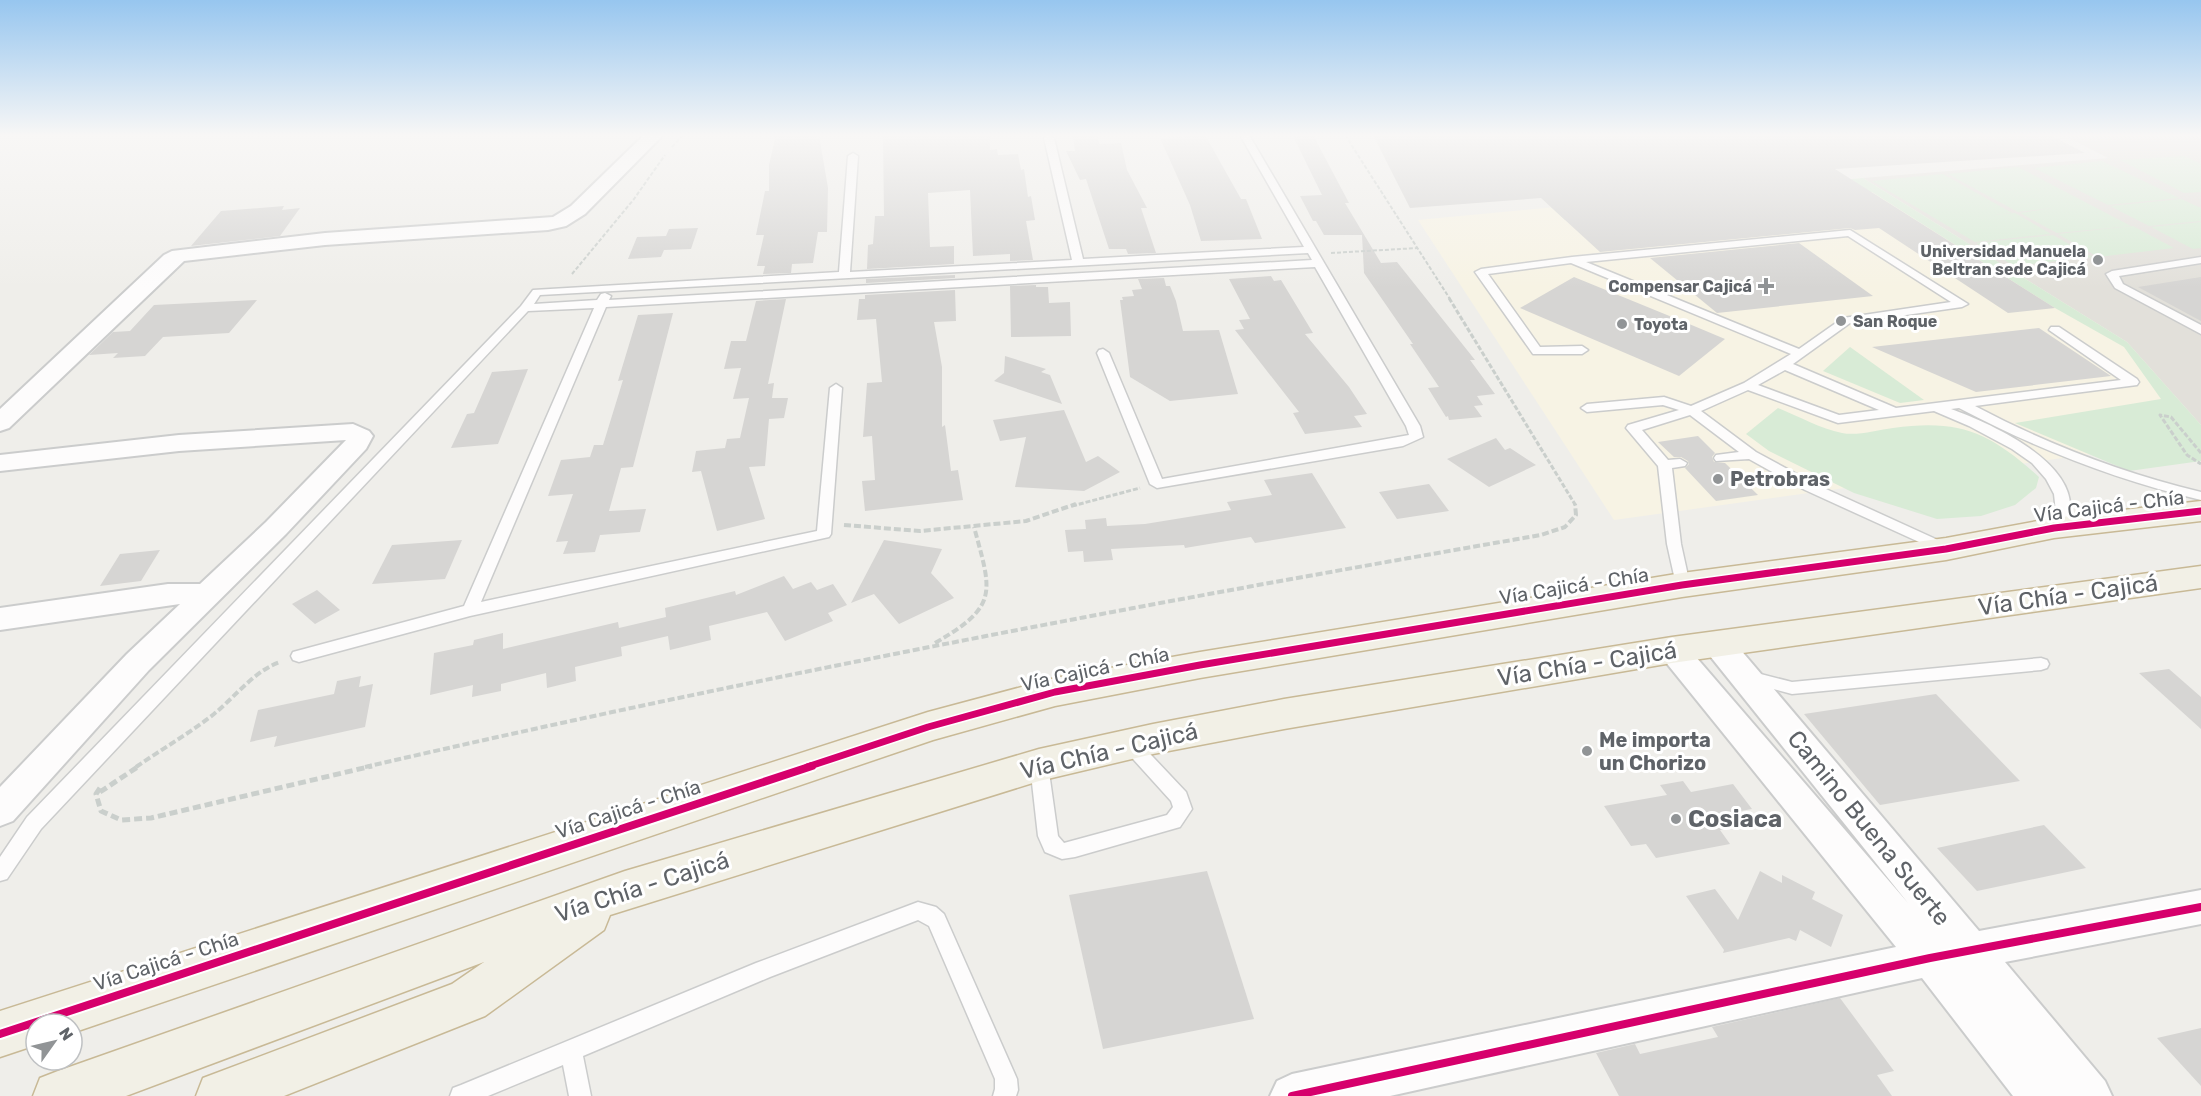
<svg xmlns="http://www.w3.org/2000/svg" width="2201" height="1096" font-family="Rubik,sans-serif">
<rect width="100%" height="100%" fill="#efeeea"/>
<polygon fill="#f7f3e4" points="1863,178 2127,342 2201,425 2201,439 1614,520 1418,220"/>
<polygon fill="#e2e0da" points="2063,135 2201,135 2201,425 2127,342 1863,178 2108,158"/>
<g fill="#d8ebd6">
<polygon points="2184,156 2201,164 2201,192 2184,193 2120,160"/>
<polygon points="2102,161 2179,198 2108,205 2034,168"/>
<polygon points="2018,167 2131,226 2057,233 2020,213 2052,208 2018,212 1948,174"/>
<polygon points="1943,174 2012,213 1986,216 2015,213 2051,234 1975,242 1872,181"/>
<polygon points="1863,178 2127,342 2201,425 2201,461 2129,471 2015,423 2161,399 2124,347 2055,308 1872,192 1565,220 1551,207"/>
<polygon points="2181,199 2201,208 2201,221 2149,226 2110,206"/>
<polygon points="2201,222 2201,248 2193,249 2151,227"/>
<polygon points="2133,226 2174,248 2098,257 2058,234"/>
<polygon points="2053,235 2092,257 2014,266 1976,243"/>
<polygon points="1850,347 1924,400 1900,403 1823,371"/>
<path d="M 1778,408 C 1798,416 1821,429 1842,433 C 1857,436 1878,430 1893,428 C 1960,419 1989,432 2039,477 L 2036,488 L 2015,505 L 1981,516 L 1937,519 L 1854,493 L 1769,451 L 1746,434 Z"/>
</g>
<g fill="#d6d5d3">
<polygon points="776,135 819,135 828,188 827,232 818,232 813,263 792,264 791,273 763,274 765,266 757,266 764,235 756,235 765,191 769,191 769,165"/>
<polygon points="883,135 990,135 990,150 997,149 998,155 1018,154 1021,170 1024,169 1028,197 1031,196 1035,220 1026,221 1033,260 1010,261 1010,254 973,256 970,190 928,193 930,247 954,246 954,264 867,269 868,245 873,244 875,216 884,216"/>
<polygon points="1073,135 1097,135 1099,144 1121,143 1127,170 1147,208 1141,208 1156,253 1128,254 1126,249 1109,249 1086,179 1080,180 1066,151 1075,151"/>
<polygon points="1205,135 1241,199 1246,199 1262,239 1201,241 1190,205 1160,138"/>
<polygon points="1300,135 1313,135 1349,203 1345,203 1381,263 1397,262 1475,360 1470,360 1495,394 1477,396 1483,405 1474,406 1482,417 1449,420 1448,416 1446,417 1428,388 1439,387 1410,344 1413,344 1364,273 1362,235 1324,235 1316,221 1313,221 1300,196 1322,195 1294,138"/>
<polygon points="1373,135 2050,135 2085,153 1835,169 2055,308 2008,313 1879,228 1855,230 1850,228 1600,252 1541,198 1410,208"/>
<polygon points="284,206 282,210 300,208 280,236 191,246 221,211"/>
<polygon points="698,228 691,249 664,250 661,257 628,259 637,237 666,236 669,229"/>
<polygon points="1799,243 1873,296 1717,313 1650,258"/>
<polygon points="955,275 955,278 866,283 866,279"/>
<polygon points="1271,276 1274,281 1281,280 1313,333 1305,334 1349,387 1367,414 1354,416 1362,427 1305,434 1293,413 1299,412 1235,330 1244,329 1239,320 1250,319 1229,279"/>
<polygon points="1574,277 1694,326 1725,339 1679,376 1520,308"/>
<polygon points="2201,277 2201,321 2138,287"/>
<polygon points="1164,278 1166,286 1170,286 1176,301 1183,331 1219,330 1238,394 1170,401 1130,377 1120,300 1123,300 1122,297 1134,296 1132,290 1142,289 1138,279"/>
<polygon points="1036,285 1036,287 1048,287 1049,303 1070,302 1071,336 1011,337 1010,286"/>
<polygon points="955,290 956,321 934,322 942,367 942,427 945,425 951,471 958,470 963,500 865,511 862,481 875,480 872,436 863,437 867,383 882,382 876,319 857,320 859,299 865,299 865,295"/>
<polygon points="786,299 768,384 774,383 772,398 788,398 784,418 769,419 765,466 749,467 765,519 717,531 701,471 692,472 696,451 725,448 727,439 740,438 749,398 733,399 741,368 724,369 731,341 746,341 756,301"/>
<polygon points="257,300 229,333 163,337 145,356 113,358 118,353 89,355 113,332 130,331 154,305"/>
<polygon points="673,313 633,467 621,468 609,511 646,509 640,532 600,535 595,552 563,554 568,541 556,542 573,494 548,496 561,460 590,457 594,445 603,445 623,380 618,381 638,315"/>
<polygon points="2039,328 2111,376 1976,392 1872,347"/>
<polygon points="1005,356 1046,369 1041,372 1050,375 1062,404 994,381 1004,373"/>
<polygon points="528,369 498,444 451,448 467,414 474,413 492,372"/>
<polygon points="1064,410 1086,462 1098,456 1120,472 1084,491 1015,487 1026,437 1000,441 993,420"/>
<polygon points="1698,436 1715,453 1712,457 1714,462 1725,463 1758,495 1716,501 1685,468 1689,464 1688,461 1681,457 1674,457 1658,442"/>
<polygon points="1496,438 1505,450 1510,448 1536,465 1489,487 1447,459"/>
<polygon points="1312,473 1346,528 1255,543 1251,537 1185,548 1184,545 1111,549 1113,560 1084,562 1083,551 1068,552 1065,530 1086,529 1085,520 1106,518 1107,526 1145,524 1231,510 1227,502 1272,495 1264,480"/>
<polygon points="1429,484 1449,511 1397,519 1379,492"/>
<polygon points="462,540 445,579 372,584 392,545"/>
<polygon points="884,540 942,549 931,573 954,598 899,624 874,594 851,603"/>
<polygon points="160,550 141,581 100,586 120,554"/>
<polygon points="784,576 793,589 811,582 817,590 833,584 847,605 828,613 833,621 785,641 767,612 709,626 711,640 670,650 668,636 621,647 622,656 575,667 576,681 547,688 546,673 501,684 501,691 472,697 473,685 430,695 434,653 473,645 474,640 503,633 503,649 618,622 619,628 666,617 665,608 735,591 736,595"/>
<polygon points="317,590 340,610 315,624 292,604"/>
<polygon points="2169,669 2201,697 2201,729 2139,673"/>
<polygon points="361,676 359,687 373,684 365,727 274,747 277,736 250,742 258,710 334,694 337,681"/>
<polygon points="1936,694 2020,781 1880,805 1804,714"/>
<polygon points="1683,781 1691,792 1733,784 1752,809 1735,812 1746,825 1720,830 1730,844 1656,858 1646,844 1631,846 1604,806 1667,795 1660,785"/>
<polygon points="2044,825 2086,868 1977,891 1937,848"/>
<polygon points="1207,871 1254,1019 1103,1049 1069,895"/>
<polygon points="1760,871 1782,883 1782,875 1815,892 1812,899 1843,915 1831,947 1800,930 1796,941 1789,938 1723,953 1724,950 1686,896 1715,889 1738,920"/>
<polygon points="1840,998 1894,1071 1877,1075 1892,1096 1619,1096 1596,1053 1635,1044 1640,1054 1718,1037 1712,1027"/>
<polygon points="2201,1028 2201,1086 2157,1038"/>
</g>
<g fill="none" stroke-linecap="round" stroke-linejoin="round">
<g stroke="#cbcccc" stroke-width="3">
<g id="service">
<path d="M 1049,135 L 1054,138 L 1083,259 L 1304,247 L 1240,135 L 1249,135 L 1420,426 L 1423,437 L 1403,446 L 1157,488 L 1150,484 L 1097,353 L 1099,350 L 1103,349 L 1109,353 L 1162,479 L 1409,435 L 1406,426 L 1315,267 L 606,307 L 481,602 L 817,531 L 830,388 L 836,384 L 842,388 L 831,534 L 829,537 L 470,616 L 299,662 L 293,660 L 291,656 L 293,652 L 464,606 L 594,308 L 528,311 L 41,829 L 7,879 L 0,881 L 0,857 L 27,817 L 521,306 L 533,290 L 839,272 L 848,156 L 853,153 L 858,156 L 850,272 L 1072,260 L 1044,138 ZM 1308,253 L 1312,260 L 609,300 L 611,296 L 605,293 L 601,294 L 597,300 L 534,304 L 540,295 Z"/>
<path d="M 1850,230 L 1968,304 L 1962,307 L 1850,323 L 1793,364 L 1896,408 L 2121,380 L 2049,330 L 2051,327 L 2059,327 L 2137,379 L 2139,382 L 2137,385 L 1975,406 C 2047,444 2122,473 2201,492 L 2201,500 C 2116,480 2037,449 1959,408 L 1951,409 C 1990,423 2075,461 2070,511 C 2070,518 2063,526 2059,531 L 2054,533 L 2047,528 L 2056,512 L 2054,494 L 2046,479 L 2032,463 L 2012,449 L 1969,426 L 1934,411 L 1838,423 L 1748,390 L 1701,411 L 1756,452 L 1815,484 L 1951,546 L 1954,549 L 1946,554 L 1941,552 L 1805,490 L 1749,459 L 1716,461 L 1714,458 L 1716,455 L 1739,452 L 1690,415 L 1642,430 L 1668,460 L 1680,459 L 1687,463 L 1685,466 L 1672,468 L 1681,544 L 1690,585 L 1687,589 L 1677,589 L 1667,544 L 1658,466 L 1626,428 L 1628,425 L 1679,410 L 1663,405 L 1587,412 L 1581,408 L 1587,404 L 1664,397 L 1691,406 L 1744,383 L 1791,354 L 1571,263 L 1488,274 L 1540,347 L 1582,346 L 1588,350 L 1582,354 L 1533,354 L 1475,272 L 1481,269 L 1572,257 ZM 1848,236 L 1951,302 L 1843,318 L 1799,349 L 1586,262 ZM 1785,370 L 1879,410 L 1839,415 L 1758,385 Z"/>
<polygon points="2201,257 2201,263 2119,276 2123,284 2201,325 2201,334 2115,288 2106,274 2112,271"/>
<polygon points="2041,658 2047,660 2049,664 2047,668 2041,670 1792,694 1743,681 1741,677 1743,673 1749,671 1792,682"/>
<polygon points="1130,737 1136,739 1186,792 1192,809 1180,827 1075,857 1062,859 1045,852 1038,836 1030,765 1033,760 1039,758 1045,760 1048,765 1058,836 1064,843 1167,815 1173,807 1171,801 1124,749 1121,744 1124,739"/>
<polygon points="918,902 936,907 944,914 1017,1079 1018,1090 1016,1096 993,1096 995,1089 995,1079 929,926 918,920 770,977 583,1056 591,1096 569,1096 563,1065 488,1096 450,1096 453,1088 461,1085 756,963"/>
</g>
</g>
<g stroke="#cbcccc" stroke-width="4">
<g id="minor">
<polygon points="644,135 663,135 585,214 566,226 548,230 325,245 184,261 9,428 0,431 0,409 164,255 172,251 325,233 553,217 571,206"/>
<polygon points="353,424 369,431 373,436 366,449 286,534 149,670 13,821 0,826 0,787 127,654 180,604 0,630 0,608 168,584 200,584 266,522 346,440 179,451 0,471 0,455 179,435"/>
<polygon points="1717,632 1728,635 1979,931 2201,890 2201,924 2005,962 2105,1081 2112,1096 2013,1096 1922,978 1390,1096 1270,1096 1277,1081 1292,1074 1896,947 1656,650 1661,642 1672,639 1683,642 1908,903 1706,651 1701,643 1706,635"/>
</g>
</g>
<g stroke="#c8b996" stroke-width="3">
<g id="trunk">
<polygon points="2201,501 2201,521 2054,538 1946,560 1682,597 1200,678 1055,706 933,740 72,1033 72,1024 36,1024 36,1045 0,1057 0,1011 928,712 1055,678 1200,652 1682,573 1946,538 2054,518"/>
<polygon points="2201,566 2201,588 1672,663 1284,729 1153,754 1039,781 610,915 604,930 485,1016 284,1096 196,1096 203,1078 452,984 484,962 126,1096 33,1096 40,1078 58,1071 625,871 1039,749 1153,724 1284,699 1672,637"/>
</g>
</g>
<g stroke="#cacfcc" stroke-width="2" stroke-dasharray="4 2" stroke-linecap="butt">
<polyline points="1345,135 1450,299"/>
<polyline points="672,147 683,135"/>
<polyline points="1331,253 1418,248"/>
<polyline points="572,274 634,199 665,155"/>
</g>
<g stroke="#cacfcc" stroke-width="3" stroke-dasharray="5 2" stroke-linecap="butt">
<polyline points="1449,298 1576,506"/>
<polyline points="2201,453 2171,417 2160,415 2187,455 2201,464"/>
<polyline points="1072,506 1140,488"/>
</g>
<g stroke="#cacfcc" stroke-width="4" stroke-dasharray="7 3" stroke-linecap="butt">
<polyline points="844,525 920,531 1026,521 1076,504"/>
<path d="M 935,643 C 999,606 992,593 974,527"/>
<path d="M 136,767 C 162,749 190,733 214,714 C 235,697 254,671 280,662"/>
<path d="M 365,767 C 755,677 1147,603 1541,535 L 1565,527 L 1576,515 L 1575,504"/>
</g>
<g stroke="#cacfcc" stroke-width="5" stroke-dasharray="8 4" stroke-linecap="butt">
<polyline points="100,788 96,794 101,811 121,820 151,818 372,766"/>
<polyline points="100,792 139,766"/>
</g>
<use href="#service" fill="#fdfcfc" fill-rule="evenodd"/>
<use href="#minor" fill="#fdfcfc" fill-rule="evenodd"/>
<use href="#trunk" fill="#f2f0e6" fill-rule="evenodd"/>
<g stroke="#fff" stroke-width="10">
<polyline id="cycleway-far1" points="807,767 928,727 1055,692 1200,665 1682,585 1946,549 2054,528 2201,511"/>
</g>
<g stroke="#fff" stroke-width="12">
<g id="cycleway">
<polyline points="0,1034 812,766"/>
<polyline points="1292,1096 1930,958 2201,907"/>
</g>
</g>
<use href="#cycleway-far1" stroke="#d6006c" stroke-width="7"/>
<use href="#cycleway" stroke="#d6006c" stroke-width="8"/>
</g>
<linearGradient id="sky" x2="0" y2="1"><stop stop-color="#97c6ef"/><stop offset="0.47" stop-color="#f8f7f6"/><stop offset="1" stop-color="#f8f7f6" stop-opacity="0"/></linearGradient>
<rect width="2201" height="288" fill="url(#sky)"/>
<g fill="#919496" stroke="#fff" stroke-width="2">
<circle cx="2098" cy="260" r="6"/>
<path d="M1763 277h6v6h6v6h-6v6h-6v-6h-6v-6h6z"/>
<circle cx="1841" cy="321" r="6"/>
<circle cx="1622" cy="324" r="6"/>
<circle cx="1718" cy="479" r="6"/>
<circle cx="1587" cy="751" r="6"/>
<circle cx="1676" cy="819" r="6"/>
</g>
<g text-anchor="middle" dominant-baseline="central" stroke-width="6" stroke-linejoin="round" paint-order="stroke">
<g font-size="16" font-weight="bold" fill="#5f6368" stroke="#fff" text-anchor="end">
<text x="2086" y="251">Universidad Manuela<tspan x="2086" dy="18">Beltran sede Cajicá</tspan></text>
<text x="1752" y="286">Compensar Cajicá</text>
<text x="1853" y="321" text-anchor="start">San Roque</text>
<text x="1634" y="324" text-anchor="start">Toyota</text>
</g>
<g font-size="20" font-weight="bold" fill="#5f6368" stroke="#fff" text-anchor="start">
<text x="1730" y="479">Petrobras</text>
<text x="1599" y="740">Me importa<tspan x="1599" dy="23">un Chorizo</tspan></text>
</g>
<g font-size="20" fill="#5f6368" stroke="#fff">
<text transform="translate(2109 506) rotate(-7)">Vía Cajicá - Chía</text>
<text transform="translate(1574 586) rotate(-9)">Vía Cajicá - Chía</text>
<text transform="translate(1095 669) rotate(-12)">Vía Cajicá - Chía</text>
<text transform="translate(628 809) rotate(-18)">Vía Cajicá - Chía</text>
<text transform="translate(166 961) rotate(-18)">Vía Cajicá - Chía</text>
</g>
<g font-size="24" fill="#5f6368" stroke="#fff">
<text transform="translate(2068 595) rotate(-8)">Vía Chía - Cajicá</text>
<text transform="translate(1587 664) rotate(-9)">Vía Chía - Cajicá</text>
<text transform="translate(1109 751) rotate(-13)">Vía Chía - Cajicá</text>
<text transform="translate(1869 828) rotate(51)">Camino Buena Suerte</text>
<text transform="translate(642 887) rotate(-18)">Vía Chía - Cajicá</text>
</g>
<g font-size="24" font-weight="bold" fill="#5f6368" stroke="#fff" text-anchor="start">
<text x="1688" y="819">Cosiaca</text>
</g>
</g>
<g transform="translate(54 1042) rotate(56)"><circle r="28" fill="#ffffff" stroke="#bfc1c3" stroke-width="1.5"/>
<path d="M0-4.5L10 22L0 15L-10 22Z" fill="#919496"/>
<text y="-9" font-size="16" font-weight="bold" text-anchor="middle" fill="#5f6368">N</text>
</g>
</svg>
